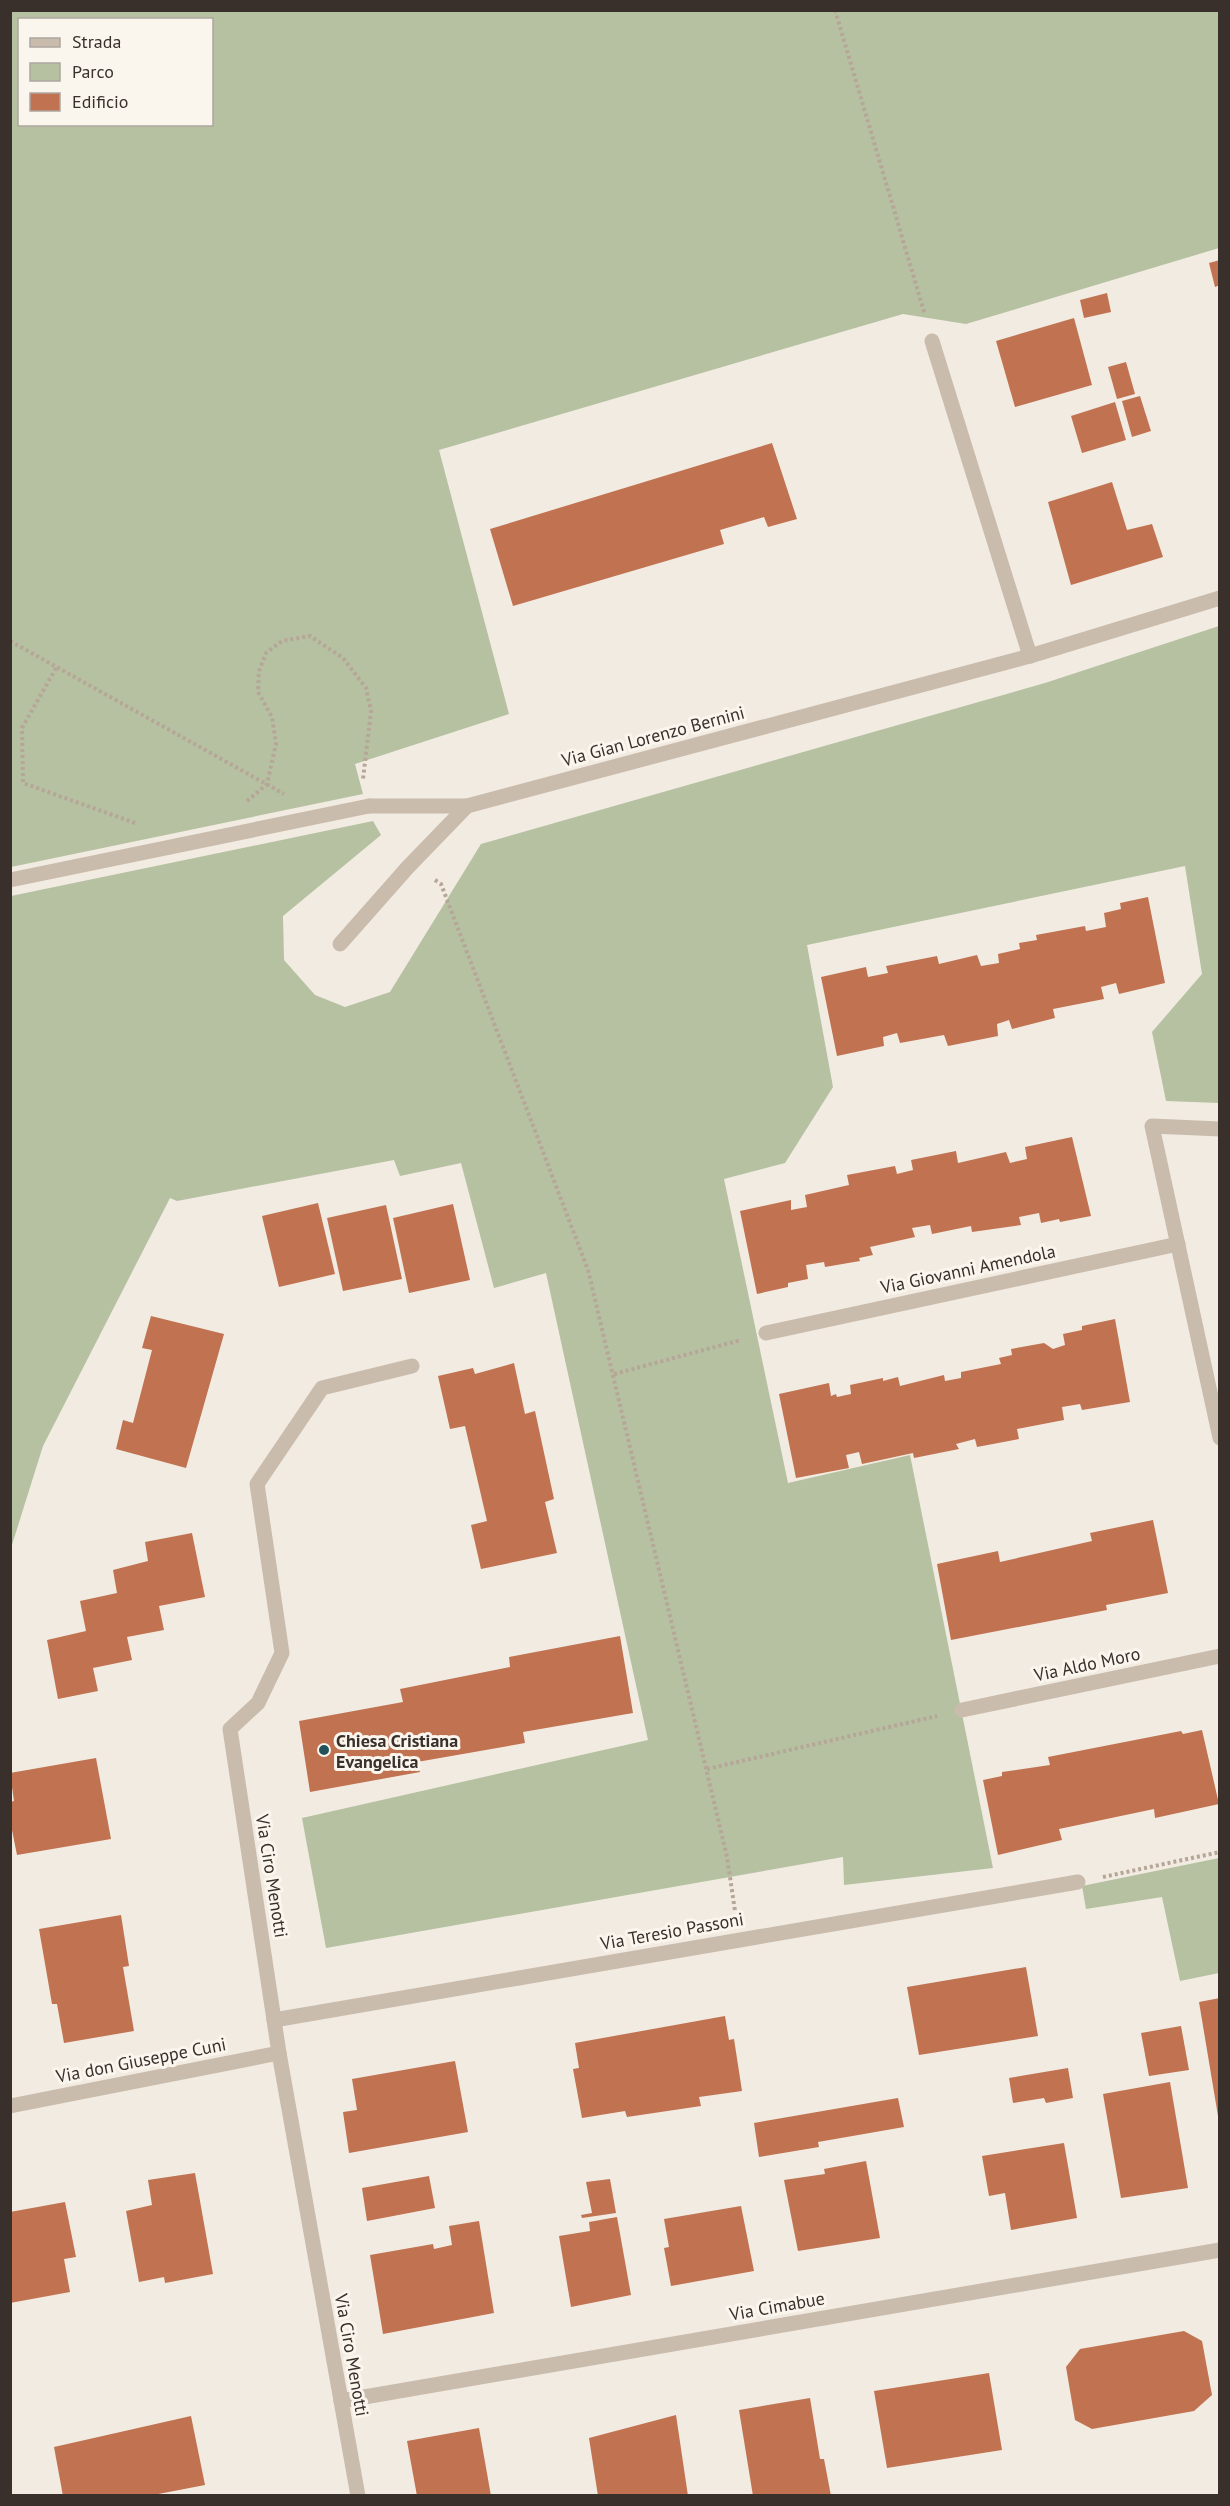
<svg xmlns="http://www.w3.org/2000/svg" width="1230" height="2506" font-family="'PT Sans',sans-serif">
<rect width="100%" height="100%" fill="#f2ebe1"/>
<g fill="#b5c1a1" fill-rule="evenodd">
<path d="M 11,10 L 1219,11 L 1219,248 L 966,324 L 903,314 L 439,450 L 509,714 L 355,764 L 363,794 L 11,867 ZM 20,20 L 212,20 L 212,124 L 20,124 Z"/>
<polygon points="1219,626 1219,1103 1166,1101 1152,1032 1202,974 1185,866 807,945 833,1087 785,1163 724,1179 788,1483 910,1455 993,1868 844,1885 843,1857 326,1948 302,1818 648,1740 546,1273 494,1288 461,1163 400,1176 394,1160 177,1201 170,1198 43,1446 11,1548 11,896 373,821 381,835 283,916 284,960 315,995 345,1007 390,992 481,844 1045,683"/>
<polygon points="1219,1858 1219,1973 1180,1981 1162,1897 1086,1909 1082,1886"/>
</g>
<g fill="#c07251">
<polygon points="1220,260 1220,285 1215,287 1209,263"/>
<polygon points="1107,293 1111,312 1084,318 1080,300"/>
<polygon points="1074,318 1092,385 1015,407 996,341"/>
<polygon points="1126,362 1135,394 1117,399 1108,367"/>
<polygon points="1140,396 1151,431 1132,437 1122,401"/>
<polygon points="1115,402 1126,440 1082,453 1071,416"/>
<polygon points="772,443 797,519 768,527 764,517 720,530 724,544 513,606 490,529"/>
<polygon points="1112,482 1127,530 1152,524 1163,557 1071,585 1048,502"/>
<polygon points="1148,897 1165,983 1119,994 1116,983 1101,987 1104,999 1053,1009 1055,1018 1012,1029 1009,1020 997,1024 998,1036 948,1046 944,1035 900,1043 897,1033 883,1037 884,1046 837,1056 821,977 866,967 868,977 888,973 886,966 937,956 939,964 977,955 981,966 999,963 998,954 1020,949 1019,943 1037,940 1036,935 1085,926 1086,931 1106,927 1104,913 1121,909 1120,903"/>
<polygon points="1072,1137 1091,1216 1060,1222 1059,1219 1041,1223 1039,1213 1019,1217 1021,1225 972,1232 971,1226 932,1234 930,1225 912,1228 915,1237 870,1247 873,1255 859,1258 860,1261 825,1267 824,1262 806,1265 808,1279 788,1283 788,1287 757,1294 740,1211 791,1200 791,1210 807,1207 805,1195 849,1185 847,1175 895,1166 897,1174 913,1170 911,1160 956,1151 958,1163 1006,1152 1010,1163 1027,1159 1025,1147"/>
<polygon points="318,1203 335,1274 279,1287 262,1216"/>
<polygon points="453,1204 470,1280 409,1293 393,1218"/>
<polygon points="386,1205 402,1279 343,1291 327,1218"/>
<polygon points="151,1316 224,1334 186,1468 116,1449 123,1420 133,1423 152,1350 142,1348"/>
<polygon points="1115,1319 1130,1402 1082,1410 1080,1404 1062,1407 1064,1420 1017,1429 1019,1439 977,1447 975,1439 956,1444 959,1449 914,1458 913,1453 862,1464 859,1452 846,1455 849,1468 796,1478 779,1394 829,1383 831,1396 836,1394 837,1397 851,1394 850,1385 883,1378 883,1381 898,1377 900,1386 944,1375 945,1381 961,1378 961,1372 1001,1364 999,1358 1012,1355 1011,1349 1044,1343 1053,1349 1065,1345 1063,1334 1082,1330 1082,1326"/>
<polygon points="514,1363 525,1414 535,1411 554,1499 545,1502 557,1553 481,1569 471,1525 487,1521 465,1426 450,1429 438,1376 473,1368 475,1374"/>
<polygon points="1153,1520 1168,1593 1106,1605 1107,1610 951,1640 937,1564 998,1551 1000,1562 1092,1541 1090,1533"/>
<polygon points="192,1533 205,1597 159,1606 164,1630 127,1637 132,1660 93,1668 98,1691 58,1699 47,1640 86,1631 80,1601 117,1593 113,1570 148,1561 145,1542"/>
<polygon points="620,1636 633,1713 523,1732 525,1743 417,1762 420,1772 310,1792 299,1721 403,1702 400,1689 510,1667 509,1657"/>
<polygon points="1202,1730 1219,1804 1155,1818 1154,1809 1059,1829 1062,1840 998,1855 983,1780 1002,1776 1002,1772 1050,1765 1048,1757 1181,1731 1183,1734"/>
<polygon points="96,1758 111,1839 17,1855 10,1820 10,1802 14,1801 10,1773"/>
<polygon points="121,1915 129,1966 123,1967 134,2031 64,2043 57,2004 52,2004 39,1929"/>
<polygon points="1026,1967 1038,2036 919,2055 907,1987"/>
<polygon points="1220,1998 1220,2116 1218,2116 1199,2002"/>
<polygon points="725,2016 729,2040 734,2039 742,2091 699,2097 701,2106 627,2117 625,2111 582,2118 573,2069 579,2068 575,2043"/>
<polygon points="1181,2026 1189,2070 1149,2076 1141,2033"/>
<polygon points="455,2061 468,2132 349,2153 343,2112 357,2110 352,2079"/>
<polygon points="1068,2068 1073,2098 1046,2103 1044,2098 1013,2103 1009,2078"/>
<polygon points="1170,2082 1188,2188 1121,2198 1103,2094"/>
<polygon points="898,2098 904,2127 818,2142 819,2147 759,2157 754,2123"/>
<polygon points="1064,2143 1077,2218 1011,2230 1005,2193 989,2196 982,2156"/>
<polygon points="866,2161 880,2238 798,2251 784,2180 825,2174 824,2169"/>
<polygon points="195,2173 213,2274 165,2283 164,2277 139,2282 126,2211 152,2205 148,2180"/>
<polygon points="429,2176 435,2208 367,2221 362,2188"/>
<polygon points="610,2179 616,2213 582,2218 581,2215 592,2213 586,2182"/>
<polygon points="65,2202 76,2257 64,2259 70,2292 10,2303 10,2212"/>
<polygon points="741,2206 754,2271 671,2286 664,2248 669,2247 664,2219"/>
<polygon points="617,2217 631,2295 571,2307 559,2236 590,2231 589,2222"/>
<polygon points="479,2221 494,2313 383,2334 370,2255 433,2244 434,2249 452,2245 449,2226"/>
<polygon points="1184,2331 1202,2341 1212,2395 1194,2411 1092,2429 1075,2420 1066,2367 1080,2349"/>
<polygon points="989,2373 1002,2450 887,2468 874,2391"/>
<polygon points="810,2398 820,2459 824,2459 831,2496 753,2496 739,2410"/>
<polygon points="676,2415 688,2496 598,2496 589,2438"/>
<polygon points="191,2416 205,2485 148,2496 63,2496 54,2447"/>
<polygon points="479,2428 491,2496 417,2496 407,2441"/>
</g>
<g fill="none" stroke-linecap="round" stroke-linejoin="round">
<g stroke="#b6a697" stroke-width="4" stroke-dasharray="3 3" stroke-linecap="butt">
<polyline points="835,10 925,315"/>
<polyline points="10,641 284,794"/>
<polyline points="56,668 22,728 23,783 135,823"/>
<polyline points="247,801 267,784 276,744 272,717 258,692 259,671 266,653 282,641 310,636 343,658 366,688 371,711 363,779"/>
<polyline points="435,880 441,884 588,1270 727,1857 735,1911"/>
<polyline points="614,1374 741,1340"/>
<polyline points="707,1769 937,1716"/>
<polyline points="1103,1877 1220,1852"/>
</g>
<polyline stroke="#cabcad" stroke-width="15" points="10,880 369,806"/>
<g stroke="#cabcad" stroke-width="15">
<polyline points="932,341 1030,656"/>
<polyline points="369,806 467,806"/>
<polyline points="340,944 408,867 467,806 1030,656 1220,598"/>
<polyline points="1220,1129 1152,1126 1220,1438"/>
<polyline points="766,1333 1178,1244"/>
<polyline points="962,1710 1220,1656"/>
<polyline points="274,2020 1078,1882"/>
<polyline points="10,2106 279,2053"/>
<polyline points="341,2401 1220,2250"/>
<polyline points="358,2496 279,2053 230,1729 258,1703 282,1653 257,1484 322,1388 412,1366"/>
</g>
</g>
<circle fill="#225259" stroke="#faf5ed" stroke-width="2" cx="324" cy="1750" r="6"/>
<g text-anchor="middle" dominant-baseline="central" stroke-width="6" stroke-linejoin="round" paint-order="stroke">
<g font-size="18" fill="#39302b" stroke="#faf5ed">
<text transform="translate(653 736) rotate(-15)">Via Gian Lorenzo Bernini</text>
<text transform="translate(968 1269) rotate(-12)">Via Giovanni Amendola</text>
<text transform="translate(1087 1664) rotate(-12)">Via Aldo Moro</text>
<text transform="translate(272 1876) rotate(81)">Via Ciro Menotti</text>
<text transform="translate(672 1931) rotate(-10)">Via Teresio Passoni</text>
<text transform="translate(141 2060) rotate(-11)">Via don Giuseppe Cuni</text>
<text transform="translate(777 2306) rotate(-10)">Via Cimabue</text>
<text transform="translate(352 2355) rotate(80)">Via Ciro Menotti</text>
</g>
<g font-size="18" font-weight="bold" fill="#39302b" stroke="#faf5ed" text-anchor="start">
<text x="336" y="1740">Chiesa Cristiana<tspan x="336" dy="21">Evangelica</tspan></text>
</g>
</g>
<rect width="1230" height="2506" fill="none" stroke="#39302b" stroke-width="24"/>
<rect x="18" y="18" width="195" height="108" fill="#faf5ed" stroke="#ada69f" stroke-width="1.5"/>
<rect x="30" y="38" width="30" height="9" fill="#cabcad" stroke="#ada69f" stroke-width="1.5"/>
<text x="72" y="48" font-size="18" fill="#39302b">Strada</text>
<rect x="30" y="63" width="30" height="18" fill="#b5c1a1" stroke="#ada69f" stroke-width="1.5"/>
<text x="72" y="78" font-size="18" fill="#39302b">Parco</text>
<rect x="30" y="93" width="30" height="18" fill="#c07251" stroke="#ada69f" stroke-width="1.5"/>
<text x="72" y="108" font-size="18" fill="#39302b">Edificio</text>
</svg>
